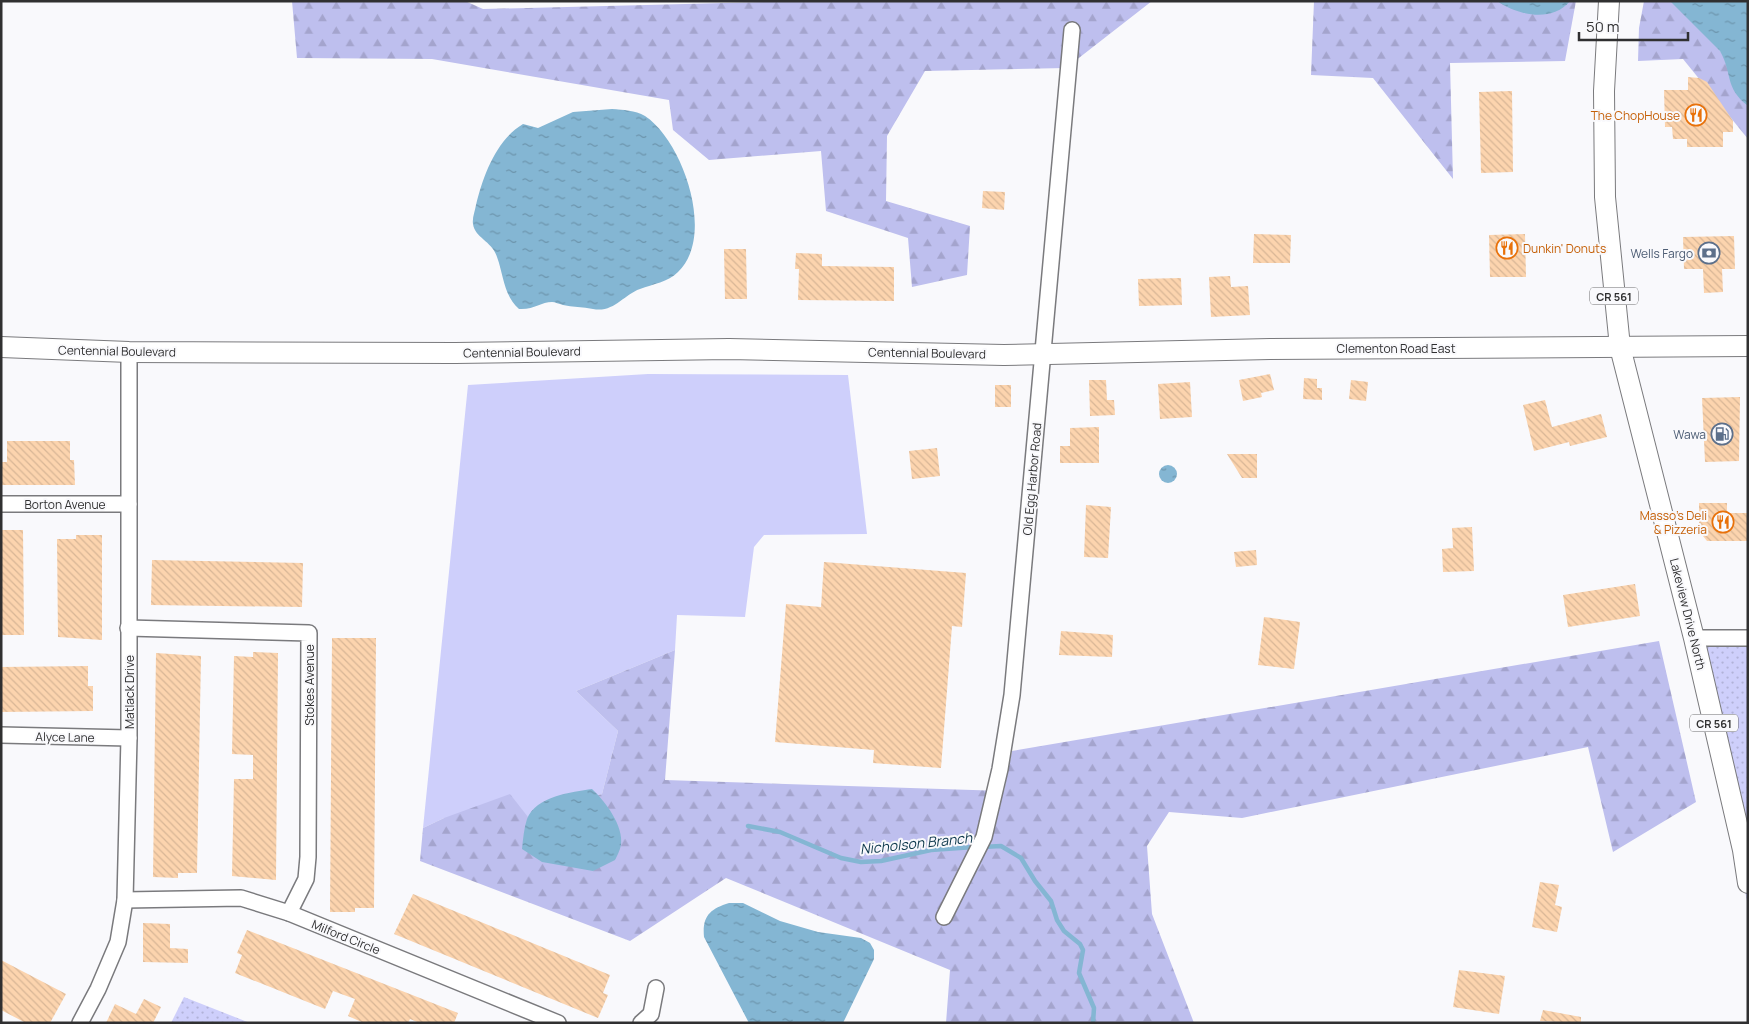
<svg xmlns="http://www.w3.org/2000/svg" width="1749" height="1024" font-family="Manrope,sans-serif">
<defs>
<pattern id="forest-firs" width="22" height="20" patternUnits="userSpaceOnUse" patternTransform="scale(1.25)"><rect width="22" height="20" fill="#bebfee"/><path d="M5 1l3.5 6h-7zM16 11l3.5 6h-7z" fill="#a4a4cd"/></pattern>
<pattern id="park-dots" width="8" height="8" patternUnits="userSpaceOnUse" patternTransform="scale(1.25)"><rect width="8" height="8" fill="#cecffb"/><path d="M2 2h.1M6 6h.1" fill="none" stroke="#b1b2d8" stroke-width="1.8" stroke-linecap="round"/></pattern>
<pattern id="water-ripples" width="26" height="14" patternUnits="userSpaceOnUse" patternTransform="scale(1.25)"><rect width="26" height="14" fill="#84b6d3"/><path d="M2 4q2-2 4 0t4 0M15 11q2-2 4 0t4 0" fill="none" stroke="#6c94ac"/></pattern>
<pattern id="building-back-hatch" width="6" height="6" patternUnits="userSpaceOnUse" patternTransform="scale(1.25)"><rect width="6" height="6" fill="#fcd4ae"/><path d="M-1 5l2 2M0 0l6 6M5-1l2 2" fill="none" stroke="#d8b696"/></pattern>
</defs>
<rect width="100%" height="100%" fill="#f9f9fc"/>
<polygon fill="#cecffb" points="648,374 848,375 867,534 764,535 754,547 745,617 677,615 675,650 576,691 618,731 602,794 528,817 444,818 423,828 468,385"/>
<g fill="url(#forest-firs)">
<polygon points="292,1 465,1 483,9 807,1 1152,1 1066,68 925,71 887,136 886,201 970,226 967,275 912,287 908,238 826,211 821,151 709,160 673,130 669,100 432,59 297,58"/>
<polygon points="1314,1 1576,1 1565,61 1450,63 1453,179 1373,78 1311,75"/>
<polygon points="1644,1 1685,1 1748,90 1748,139 1683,59 1638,61 1639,28"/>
<polygon points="1659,641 1696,802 1613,852 1588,747 1242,818 1169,812 1147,846 1152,914 1194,1023 946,1023 950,970 726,878 630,941 420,861 423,828 444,818 510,794 528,817 602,794 618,731 576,691 675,650 665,780 1004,791 1012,751"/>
</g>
<g fill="url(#park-dots)">
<polygon points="1694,639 1748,643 1748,906"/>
<polygon points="184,997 250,1023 171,1023"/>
</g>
<g fill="url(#water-ripples)">
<path d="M 1497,1 L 1570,1 C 1552,23 1517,15 1497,1 Z"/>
<path d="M 1670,1 L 1748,1 L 1748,106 C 1724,87 1733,74 1720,51 Z"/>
<path d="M 612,109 C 623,110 635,110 645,116 C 683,141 716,236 678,272 C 668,282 653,284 640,289 C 623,295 614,313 593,309 C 583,307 572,307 563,305 C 559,304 555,302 552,302 C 541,302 534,310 519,309 C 503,294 504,276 497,257 C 492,241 475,238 473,224 C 472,218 475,211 476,205 C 483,176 496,140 523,124 L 538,128 L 573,112 Z"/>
<circle cx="1168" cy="474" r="9"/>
<path d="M 592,789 C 605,801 624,826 621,845 C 620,850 617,856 615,860 L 593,871 L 542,862 L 522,849 C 523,839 524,828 527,819 C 536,796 572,792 592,789 Z"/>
<path d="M 729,903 L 743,903 L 780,921 L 818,932 L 861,938 L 870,943 L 874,950 L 874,959 L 843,1023 L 749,1023 L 704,937 C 702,916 710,909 729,903 Z"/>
</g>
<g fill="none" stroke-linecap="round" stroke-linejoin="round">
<g stroke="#84b6d3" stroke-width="4.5">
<polyline points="748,826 780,832 841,858 861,862 881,861 931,850 974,847"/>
<polyline points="982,847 1001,846 1021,858 1035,881 1051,901 1057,920 1064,931 1080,944 1083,950 1079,973 1094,1008 1093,1023"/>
</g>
</g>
<g fill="url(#building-back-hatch)">
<polygon points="1688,77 1699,78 1707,82 1733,121 1733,132 1723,132 1723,147 1687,147 1687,139 1673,139 1672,127 1665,127 1664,90 1688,90"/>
<polygon points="1512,91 1513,172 1481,173 1479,92"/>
<polygon points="983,191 1005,192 1004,210 982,208"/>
<polygon points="1254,234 1291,235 1290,263 1253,263"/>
<polygon points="1525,234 1526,277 1490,277 1489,235"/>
<polygon points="1734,236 1735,269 1722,269 1723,292 1704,293 1703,269 1684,269 1683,237"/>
<polygon points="724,249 746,249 747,299 725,299"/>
<polygon points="796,253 822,254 822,266 894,267 894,301 798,300 799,269 795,269"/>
<polygon points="1230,276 1231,287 1248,286 1250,315 1211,317 1209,277"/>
<polygon points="1181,278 1182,305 1139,306 1138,279"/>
<polygon points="1270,374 1274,390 1261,393 1262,397 1243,401 1239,380"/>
<polygon points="1304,378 1317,379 1317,388 1322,388 1322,400 1303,399"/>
<polygon points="1089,380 1106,380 1107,400 1114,400 1115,415 1090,416"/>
<polygon points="1351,380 1368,382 1366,401 1349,399"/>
<polygon points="1190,382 1192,417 1160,419 1158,384"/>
<rect x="995" y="385" width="16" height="22"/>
<polygon points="1740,397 1739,461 1705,462 1702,398"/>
<polygon points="1545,400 1552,427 1601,414 1607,437 1570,446 1569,442 1534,451 1523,405"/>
<polygon points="1099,427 1099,463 1060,463 1060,446 1070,446 1070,428"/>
<polygon points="7,441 70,441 70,460 74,460 75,485 1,485 1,462 7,462"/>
<polygon points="937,448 940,476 912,479 909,451"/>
<polygon points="1227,454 1257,454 1257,478 1242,478"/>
<polygon points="1699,503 1727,503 1727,513 1748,513 1748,541 1707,541 1699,531"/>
<polygon points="1086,505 1111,507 1108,558 1084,557"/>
<polygon points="1472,527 1474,571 1443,572 1442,549 1453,548 1452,528"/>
<polygon points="1,530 23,530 24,635 1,635"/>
<polygon points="76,535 102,535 102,640 58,637 57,539 76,539"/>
<polygon points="1256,550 1257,565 1236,567 1234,552"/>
<polygon points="152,560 303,563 302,607 151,605"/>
<polygon points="824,562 966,573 962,627 952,626 941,768 873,763 874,750 775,742 786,604 821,607"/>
<polygon points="1635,584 1640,616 1568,627 1563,595"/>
<polygon points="1264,617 1300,622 1294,669 1258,665"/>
<polygon points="1061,631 1113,635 1112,657 1059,655"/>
<polygon points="332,638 376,638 374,908 355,908 355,912 330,912"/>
<polygon points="253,652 278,653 276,880 232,876 234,779 253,779 253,755 232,754 234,656 253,657"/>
<polygon points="156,653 201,656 197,873 178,873 178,878 153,877"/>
<polygon points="88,666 88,686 93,686 93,711 1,712 1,667"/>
<polygon points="1540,882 1559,885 1555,905 1562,907 1557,932 1532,927"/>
<polygon points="413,894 610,975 603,993 608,995 598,1018 394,934"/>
<polygon points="143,923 170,924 170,948 188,949 188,963 143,962"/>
<polygon points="247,930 458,1013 454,1023 420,1023 410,1019 408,1023 364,1023 348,1016 355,999 333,991 325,1009 235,973 242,955 237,953"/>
<polygon points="1,960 66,994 50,1023 26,1023 1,1010"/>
<polygon points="1459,970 1505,976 1499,1014 1453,1007"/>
<polygon points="144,999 161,1007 153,1023 106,1023 115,1004 136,1014"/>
<polygon points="1543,1010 1581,1017 1581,1023 1540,1021"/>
</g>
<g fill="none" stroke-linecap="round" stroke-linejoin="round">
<g stroke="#7a7a7d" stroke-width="18">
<g id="minor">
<polyline points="1,504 129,504"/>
<polyline points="128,628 309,633 308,857 306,879 289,913"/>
<polyline points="1694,638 1748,638"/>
<polyline points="1,735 129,738"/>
<polyline points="125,900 241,898 289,913 558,1023"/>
<polyline points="944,917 984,837 1000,769 1012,695 1072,30"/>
<polyline points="80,1023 98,989 118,942 125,900 129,738 129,352"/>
<polyline points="641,1023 651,1014 656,988"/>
</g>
</g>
<g stroke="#7a7a7d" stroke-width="22">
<g id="major">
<polyline points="1609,1 1604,91 1605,197 1620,347 1694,638 1743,850 1748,883"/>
<polyline points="1,347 129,352 455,353 729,349 1004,355 1270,349 1748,346"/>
</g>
</g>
<use href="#minor" stroke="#fff" stroke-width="15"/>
<use href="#major" stroke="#fff" stroke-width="20"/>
</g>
<defs>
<g id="restaurant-ring" transform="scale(1.125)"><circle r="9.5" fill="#f9f9fc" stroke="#e8710a" stroke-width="1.5"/><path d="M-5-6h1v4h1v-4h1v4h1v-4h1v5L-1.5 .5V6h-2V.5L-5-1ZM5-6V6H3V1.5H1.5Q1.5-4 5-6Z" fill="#e8710a"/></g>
<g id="bank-ring" transform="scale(1.125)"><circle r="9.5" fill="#f9f9fc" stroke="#5c6f8a" stroke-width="1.5"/><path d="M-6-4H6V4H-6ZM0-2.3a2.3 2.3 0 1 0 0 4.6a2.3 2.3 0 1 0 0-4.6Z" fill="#5c6f8a"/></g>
<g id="fuel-ring" transform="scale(1.125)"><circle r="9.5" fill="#f9f9fc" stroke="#5c6f8a" stroke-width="1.5"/><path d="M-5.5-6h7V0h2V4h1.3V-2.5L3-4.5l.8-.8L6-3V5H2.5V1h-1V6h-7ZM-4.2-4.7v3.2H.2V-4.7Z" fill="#5c6f8a"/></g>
</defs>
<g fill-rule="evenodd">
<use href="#restaurant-ring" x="1696" y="115"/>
<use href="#restaurant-ring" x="1507" y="248"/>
<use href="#bank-ring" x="1709" y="253"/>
<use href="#fuel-ring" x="1722" y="434"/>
<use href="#restaurant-ring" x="1723" y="522"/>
</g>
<g text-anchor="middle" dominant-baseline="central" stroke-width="4" stroke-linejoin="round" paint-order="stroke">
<g fill="#f9f9fc" stroke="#6c6c6e" stroke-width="1">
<rect x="1590" y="287.5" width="48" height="17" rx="4"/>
<rect x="1690" y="714.5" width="48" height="17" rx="4"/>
</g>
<g font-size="11" font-weight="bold" fill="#303031">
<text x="1614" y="296">CR 561</text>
<text x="1714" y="723">CR 561</text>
</g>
<g font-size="12" fill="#c56008" stroke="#f9f9fc" text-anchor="end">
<text x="1680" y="115">The ChopHouse</text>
<text x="1523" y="248" text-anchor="start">Dunkin' Donuts</text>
<text x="1707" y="515">Masso's Deli<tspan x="1707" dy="14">&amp; Pizzeria</tspan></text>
</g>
<g font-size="12" fill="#4e5e75" stroke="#f9f9fc" text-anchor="end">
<text x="1693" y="253">Wells Fargo</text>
<text x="1706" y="434">Wawa</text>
</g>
<g font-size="12" fill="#303031" stroke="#f9f9fc">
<text x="1396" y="348">Clementon Road East</text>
<text transform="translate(117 351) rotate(1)">Centennial Boulevard</text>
<text transform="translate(522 352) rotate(-1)">Centennial Boulevard</text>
<text transform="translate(927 353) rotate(1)">Centennial Boulevard</text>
<text transform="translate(1032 479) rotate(-85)">Old Egg Harbor Road</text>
<text x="65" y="504">Borton Avenue</text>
<text transform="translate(1688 614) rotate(76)">Lakeview Drive North</text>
<text transform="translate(309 685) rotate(-90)">Stokes Avenue</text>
<text transform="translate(129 692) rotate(-90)">Matlack Drive</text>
<text transform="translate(65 737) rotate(1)">Alyce Lane</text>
<text transform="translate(346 937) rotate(22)">Milford Circle</text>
</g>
<g font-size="14" font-style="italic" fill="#0d384c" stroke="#f9f9fc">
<text transform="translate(916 843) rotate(-6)">Nicholson Branch</text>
</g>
</g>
<rect width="1749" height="1024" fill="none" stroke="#303031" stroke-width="5"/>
<path d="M1579 32v8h109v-8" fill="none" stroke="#303031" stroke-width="2.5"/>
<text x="1586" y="32" font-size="15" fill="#303031" stroke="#f9f9fc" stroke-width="4" paint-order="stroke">50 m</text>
</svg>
